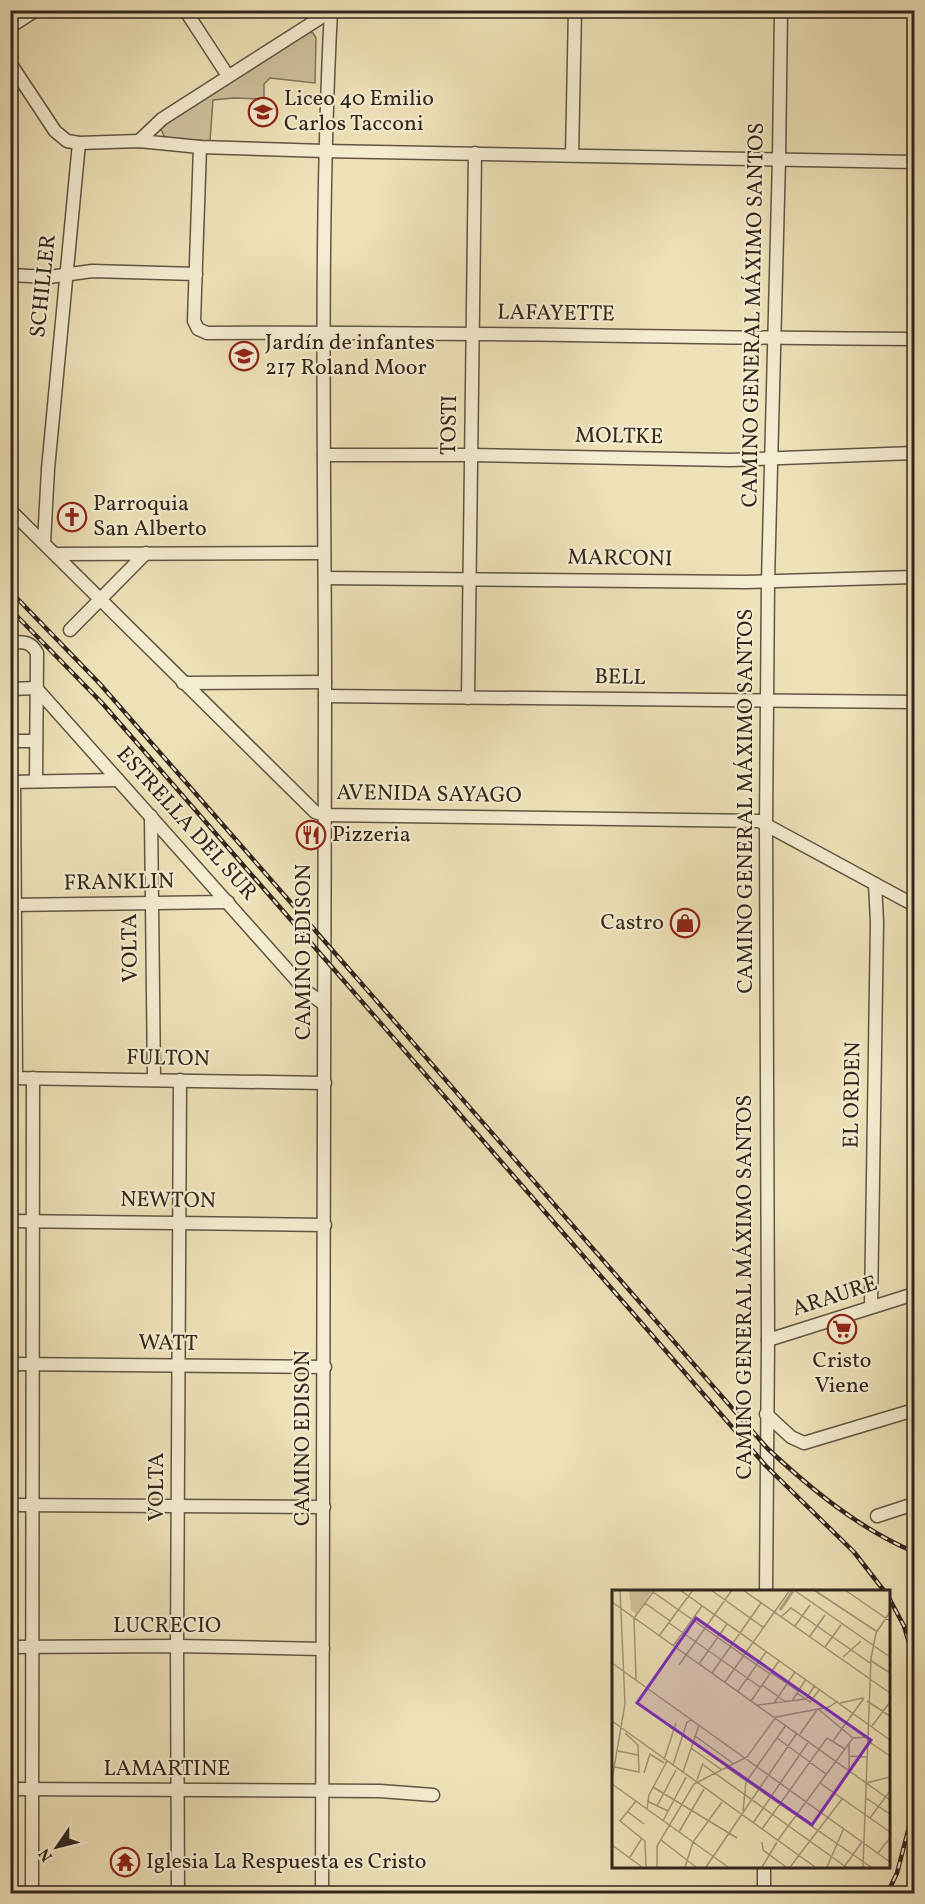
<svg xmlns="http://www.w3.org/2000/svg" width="925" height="1904" font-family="Vollkorn,serif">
<rect width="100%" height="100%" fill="#eee1b7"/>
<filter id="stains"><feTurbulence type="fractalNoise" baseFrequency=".00333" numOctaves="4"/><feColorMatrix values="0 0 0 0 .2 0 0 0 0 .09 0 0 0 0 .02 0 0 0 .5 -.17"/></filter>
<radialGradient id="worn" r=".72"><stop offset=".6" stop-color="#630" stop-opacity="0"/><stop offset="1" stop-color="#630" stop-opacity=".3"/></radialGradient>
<polygon fill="#cec19d" stroke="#80745d" stroke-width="1.5" points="308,32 313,33 316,38 315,83 270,78 264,84 264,99 233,98 213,100 210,141 174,141 164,136 161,129 163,125"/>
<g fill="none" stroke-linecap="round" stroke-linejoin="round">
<g stroke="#615544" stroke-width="15">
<g id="minor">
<polyline points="185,10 228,76"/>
<polyline points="10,27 36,10"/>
<polyline points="10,63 55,131 67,141 79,143 139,141 200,147 324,151 914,162"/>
<polyline points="139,141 162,119 331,11"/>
<path d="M 200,147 L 194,321 L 198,329 L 207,333 C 443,331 679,338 914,339"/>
<polyline points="572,155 575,10"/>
<polyline points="10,275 49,277 92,271 196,274"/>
<polyline points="324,455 471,455 730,460 914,453"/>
<polyline points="10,510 315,812 324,815 759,821 914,905"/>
<polyline points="44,543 48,469 79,143"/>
<polyline points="55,554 324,553"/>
<polyline points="325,578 746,582 914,577"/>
<polyline points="70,630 146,553"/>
<path d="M 10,642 C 23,642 31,641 37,653 L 36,781"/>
<polyline points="183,683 325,682"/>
<polyline points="10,689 36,688 307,992 324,1004"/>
<polyline points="325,696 914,702"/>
<polyline points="468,698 475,153"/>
<polyline points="10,741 36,741"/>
<polyline points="10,782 118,780"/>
<polyline points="14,782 16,1078"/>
<polyline points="151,816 154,1080"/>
<polyline points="10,905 228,902"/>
<polyline points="10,1078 325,1083"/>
<polyline points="10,1221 325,1225"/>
<polyline points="871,1307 877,922 875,884"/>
<polyline points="768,1340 914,1294"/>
<polyline points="10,1364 325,1367"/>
<polyline points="766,1414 791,1437 804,1443 914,1410"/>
<polyline points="10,1505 324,1507"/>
<polyline points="877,1516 914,1504"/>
<polyline points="766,1592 768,1340 766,824 768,581 779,159 781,10"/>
<polyline points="10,1647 177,1646 323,1649"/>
<polyline points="10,1789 380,1791 433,1795"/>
<polyline points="32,1894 33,1078"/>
<polyline points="178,1894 177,1646 180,1080"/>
<path d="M 322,1894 C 324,1496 323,1099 325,701 C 325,471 319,241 331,10"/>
<polyline points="764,1894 764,1866"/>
</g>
</g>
<use href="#minor" stroke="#f4ecd0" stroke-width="12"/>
<g stroke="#32261d" stroke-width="4.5">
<g id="rail">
<path d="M 10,591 L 100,684 L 767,1448 C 811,1489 858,1528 914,1552"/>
<polyline points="10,609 103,704 766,1466 854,1552 885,1592"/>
<polyline points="888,1596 904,1626 914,1660"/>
<polyline points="887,1894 897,1873 914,1808"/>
</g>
</g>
<use href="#rail" stroke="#f4ecd0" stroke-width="2" stroke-dasharray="7" stroke-linecap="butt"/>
</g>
<defs>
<g id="school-ring" transform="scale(1.5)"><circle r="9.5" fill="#f4ecd0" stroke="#8f2418" stroke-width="1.5"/><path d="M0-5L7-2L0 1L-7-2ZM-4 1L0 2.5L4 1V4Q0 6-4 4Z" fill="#8f2418"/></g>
<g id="church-ring" transform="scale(1.5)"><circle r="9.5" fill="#f4ecd0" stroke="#8f2418" stroke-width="1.5"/><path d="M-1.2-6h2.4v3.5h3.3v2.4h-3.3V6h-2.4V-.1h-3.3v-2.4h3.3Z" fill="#8f2418"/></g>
<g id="restaurant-ring" transform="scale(1.5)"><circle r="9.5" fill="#f4ecd0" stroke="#8f2418" stroke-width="1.5"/><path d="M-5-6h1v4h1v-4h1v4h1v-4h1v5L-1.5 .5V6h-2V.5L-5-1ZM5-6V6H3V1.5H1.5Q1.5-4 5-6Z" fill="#8f2418"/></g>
<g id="shop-ring" transform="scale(1.5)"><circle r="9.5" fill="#f4ecd0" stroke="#8f2418" stroke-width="1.5"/><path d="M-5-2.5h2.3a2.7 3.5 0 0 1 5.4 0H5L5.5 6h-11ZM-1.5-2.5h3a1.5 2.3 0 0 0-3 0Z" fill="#8f2418"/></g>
<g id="supermarket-ring" transform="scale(1.5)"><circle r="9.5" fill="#f4ecd0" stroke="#8f2418" stroke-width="1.5"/><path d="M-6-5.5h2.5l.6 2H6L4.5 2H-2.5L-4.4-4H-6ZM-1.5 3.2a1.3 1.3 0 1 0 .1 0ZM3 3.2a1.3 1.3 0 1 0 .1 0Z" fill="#8f2418"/></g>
<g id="temple-ring" transform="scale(1.5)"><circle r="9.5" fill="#f4ecd0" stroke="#8f2418" stroke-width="1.5"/><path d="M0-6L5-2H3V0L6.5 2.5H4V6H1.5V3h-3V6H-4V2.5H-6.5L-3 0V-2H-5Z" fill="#8f2418"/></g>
</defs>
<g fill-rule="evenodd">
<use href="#school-ring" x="263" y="112"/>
<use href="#school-ring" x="244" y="356"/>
<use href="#church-ring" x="72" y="517"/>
<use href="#restaurant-ring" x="311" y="835"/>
<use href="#shop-ring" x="685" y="923"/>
<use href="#supermarket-ring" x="842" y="1329"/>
<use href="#temple-ring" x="125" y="1862"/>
</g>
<g text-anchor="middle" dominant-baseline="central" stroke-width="4.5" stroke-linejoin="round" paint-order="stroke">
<g font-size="22" fill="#32261d" stroke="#f4ecd0" text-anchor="start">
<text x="284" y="99">Liceo 40 Emilio<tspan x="284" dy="25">Carlos Tacconi</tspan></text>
<text x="265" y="343">Jardín de infantes<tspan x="265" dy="25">217 Roland Moor</tspan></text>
<text x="93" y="504">Parroquia<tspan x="93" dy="25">San Alberto</tspan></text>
<text x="332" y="835">Pizzeria</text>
<text x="664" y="923" text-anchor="end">Castro</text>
<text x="842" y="1361" text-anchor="middle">Cristo<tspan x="842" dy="25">Viene</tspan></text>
<text x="146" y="1862">Iglesia La Respuesta es Cristo</text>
</g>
<g font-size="22" fill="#32261d" stroke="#f4ecd0">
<text transform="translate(44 286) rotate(-84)">SCHILLER</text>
<text transform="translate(556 314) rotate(1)">LAFAYETTE</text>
<text transform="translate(754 315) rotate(-89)">CAMINO GENERAL MÁXIMO SANTOS</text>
<text transform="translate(450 425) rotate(-89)">TOSTI</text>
<text transform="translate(619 437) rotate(1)">MOLTKE</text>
<text transform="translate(620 559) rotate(1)">MARCONI</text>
<text transform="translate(620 678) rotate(1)">BELL</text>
<text transform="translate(429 795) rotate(1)">AVENIDA SAYAGO</text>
<text transform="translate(746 801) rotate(-90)">CAMINO GENERAL MÁXIMO SANTOS</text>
<text transform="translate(186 824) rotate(48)">ESTRELLA DEL SUR</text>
<text transform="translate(119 883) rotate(-1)">FRANKLIN</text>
<text transform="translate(131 948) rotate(-91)">VOLTA</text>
<text transform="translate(304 952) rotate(-90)">CAMINO EDISON</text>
<text transform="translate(168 1059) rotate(1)">FULTON</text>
<text transform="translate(853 1095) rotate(-89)">EL ORDEN</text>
<text transform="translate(168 1201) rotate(1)">NEWTON</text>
<text transform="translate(745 1287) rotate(-90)">CAMINO GENERAL MÁXIMO SANTOS</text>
<text transform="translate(835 1297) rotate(-18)">ARAURE</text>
<text transform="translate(168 1344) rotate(1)">WATT</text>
<text transform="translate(303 1438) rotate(-90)">CAMINO EDISON</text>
<text transform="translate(157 1487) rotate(-90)">VOLTA</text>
<text x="167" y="1626">LUCRECIO</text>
<text x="167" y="1769">LAMARTINE</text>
</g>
</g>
<g transform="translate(612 1590)">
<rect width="278" height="278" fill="#eee1b7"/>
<path d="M 17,0 L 41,0 L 24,24 L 19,20 Z" fill="#cec19d"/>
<path fill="none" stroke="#aea183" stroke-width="3" d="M 168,20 L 181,1"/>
<path fill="none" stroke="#a39679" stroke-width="1.5" d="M 68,0 L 278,150M 99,0 L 152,38M 131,0 L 278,103M 182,0 L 278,67M 202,0 L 264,41M 233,0 L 278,31M 41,2 L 158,84M 0,12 L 278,210M 33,13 L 58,31M 169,27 L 179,18 L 258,73M 22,28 L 24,90M 22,28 L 42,1M 57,33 L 148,97M 183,36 L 198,15M 47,46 L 81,0M 198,46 L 213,25M 61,56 L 90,16M 213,57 L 229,35M 231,67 L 249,51M 258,70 L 278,83M 0,73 L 278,272M 87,74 L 115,34M 67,75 L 120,0M 100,83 L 149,13M 159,83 L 186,101M 113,92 L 178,0M 150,95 L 174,112M 126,101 L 154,62M 185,103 L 198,112 L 208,99M 139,111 L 167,71M 180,111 L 194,89M 255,111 L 278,126M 162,113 L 183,82M 228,113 L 251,108M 146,115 L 194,109 L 203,95M 206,119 L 241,148 L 256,147M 225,126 L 245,140M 0,131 L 203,277M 260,136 L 278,112M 188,144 L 205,120M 83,146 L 122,174M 165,148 L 214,184M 221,151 L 252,108M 256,151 L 278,166M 79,158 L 110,180M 6,161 L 26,165M 237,166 L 255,167M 52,170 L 64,133M 90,174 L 234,277M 61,175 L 75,132 L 80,130M 3,177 L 27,182 L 26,155 L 13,143M 114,177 L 259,277M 237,180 L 237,154M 71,182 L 87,135M 32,183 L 38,164 L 52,173M 0,190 L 13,114 L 8,0M 85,190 L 91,173M 208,193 L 278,242M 254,193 L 278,187M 0,194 L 116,277M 41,197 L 125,248M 254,208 L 278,224M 24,211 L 8,231 L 33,251 L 34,277M 35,211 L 56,221M 45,216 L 64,180M 35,219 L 37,205 L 55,171M 131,221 L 134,192 L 174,135M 16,222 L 32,234M 258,228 L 278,201M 51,231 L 74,187M 141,233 L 197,151M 150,239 L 215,148 L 233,159M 67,242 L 92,199M 49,250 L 84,277M 166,250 L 241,148M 150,252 L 151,260 L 174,277M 0,255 L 30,277M 266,263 L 278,248M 18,267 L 30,248M 45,277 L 45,256 L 82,194 L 135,167 L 164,127 L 217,117 L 226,111M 73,277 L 81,252 L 110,212M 94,277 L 185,143M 150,277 L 165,252M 178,277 L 230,209M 215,277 L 232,238M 232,277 L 250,252M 251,277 L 259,68 L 264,43 L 278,22"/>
<path fill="#7b2cbf" fill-opacity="0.15" stroke="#7b2cbf" stroke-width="3" d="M 84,28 L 259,150 L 200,235 L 25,113 Z"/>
<rect width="278" height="278" fill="none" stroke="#32261d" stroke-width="3"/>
</g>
<rect width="925" height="1904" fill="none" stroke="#eee1b7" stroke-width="36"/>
<rect x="12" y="12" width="901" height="1880" fill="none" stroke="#32261d" stroke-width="3"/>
<rect x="18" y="18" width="889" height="1868" fill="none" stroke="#32261d" stroke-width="1.5"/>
<g transform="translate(57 1847) rotate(235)" stroke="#f4ecd0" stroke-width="4.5" paint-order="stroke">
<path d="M0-4.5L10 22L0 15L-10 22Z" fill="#32261d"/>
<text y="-9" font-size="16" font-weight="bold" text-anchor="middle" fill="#32261d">N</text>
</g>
<rect width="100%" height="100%" filter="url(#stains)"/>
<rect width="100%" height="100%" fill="url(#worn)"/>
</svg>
